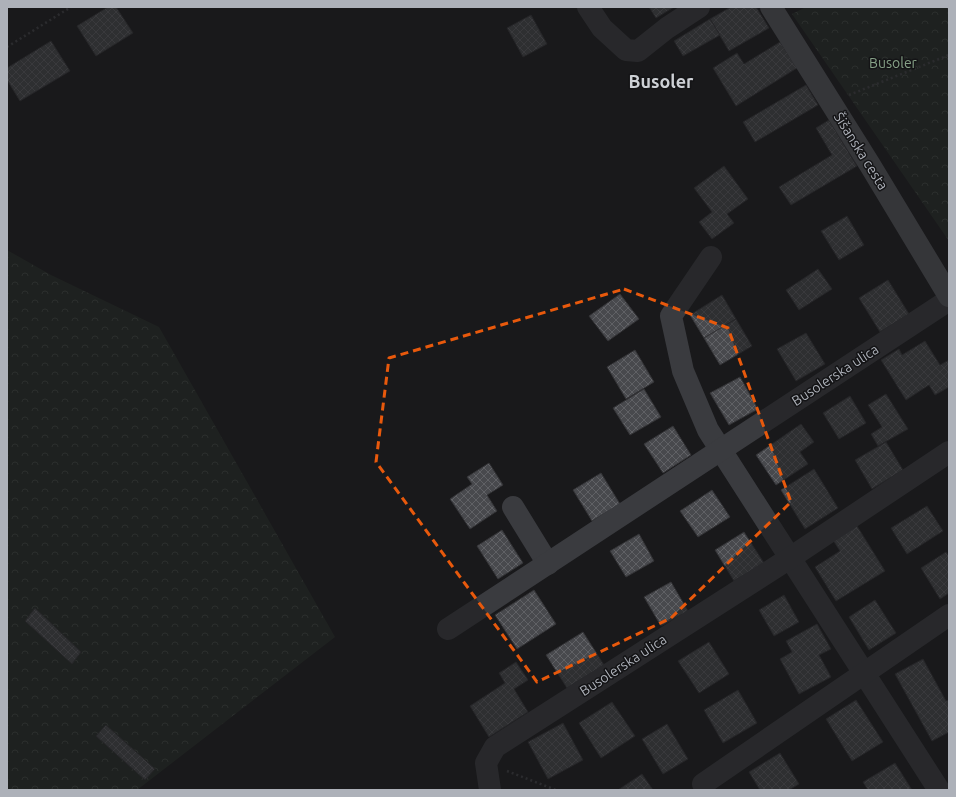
<svg xmlns="http://www.w3.org/2000/svg" width="956" height="797" font-family="Ubuntu,sans-serif">
<defs>
<pattern id="forest-crowns" width="20" height="18" patternUnits="userSpaceOnUse"><rect width="20" height="18" fill="#252c26"/><path d="M2 6a3 3 0 1 1 6 0M12 15a3 3 0 1 1 6 0" fill="none" stroke="#424843"/></pattern>
<pattern id="building-cross-hatch" width="8" height="8" patternUnits="userSpaceOnUse"><rect width="8" height="8" fill="#48494d"/><path d="M0 0l8 8M0 8l8-8" fill="none" stroke="#606165"/></pattern>
</defs>
<rect width="100%" height="100%" fill="#19191b"/>
<g fill="url(#forest-crowns)">
<polygon points="806,7 949,7 949,241 792,14"/>
<polygon points="7,250 51,275 159,327 335,637 137,790 7,790"/>
</g>
<g fill="url(#building-cross-hatch)" stroke="#333336">
<polygon points="108,7 116,7 133,33 96,56 77,26"/>
<polygon points="649,7 674,7 656,18"/>
<polygon points="731,7 756,7 769,28 729,51 710,19"/>
<polygon points="531,15 547,44 523,57 507,28"/>
<polygon points="710,19 720,35 683,56 674,41"/>
<polygon points="51,41 70,71 20,101 7,80 7,68"/>
<polygon points="780,42 797,68 736,106 713,68 737,53 744,64"/>
<polygon points="806,85 818,105 755,142 743,122"/>
<polygon points="829,120 857,166 791,205 779,187 832,155 816,128"/>
<polygon points="724,166 748,199 727,214 734,223 712,239 699,222 712,212 694,188"/>
<polygon points="847,216 864,245 839,260 821,231"/>
<polygon points="818,269 832,289 799,310 786,290"/>
<polygon points="888,280 909,314 880,332 859,298"/>
<polygon points="620,294 639,319 608,341 589,316"/>
<polygon points="722,295 736,319 704,338 690,315"/>
<polygon points="736,319 752,346 720,365 704,338"/>
<polygon points="806,333 825,364 796,381 777,349"/>
<polygon points="925,341 940,365 949,360 949,387 935,395 929,385 906,400 881,360 899,349 902,355"/>
<polygon points="635,350 654,382 626,399 607,367"/>
<polygon points="740,377 758,409 729,425 710,393"/>
<polygon points="644,389 661,417 630,435 613,408"/>
<polygon points="886,394 908,429 878,446 871,434 882,427 868,405"/>
<polygon points="850,396 866,423 839,439 823,413"/>
<polygon points="801,424 814,442 800,452 808,464 776,485 756,455"/>
<polygon points="673,426 691,455 663,473 644,444"/>
<polygon points="886,442 903,470 872,489 855,460"/>
<polygon points="489,463 503,485 487,495 497,511 470,529 450,499 472,484 467,477"/>
<polygon points="814,469 838,508 805,529 781,490"/>
<polygon points="601,473 620,504 592,521 573,490"/>
<polygon points="712,490 730,517 698,537 680,511"/>
<polygon points="927,506 943,531 907,554 891,528"/>
<polygon points="857,526 885,571 836,601 815,567 840,551 833,540"/>
<polygon points="502,530 523,563 498,579 477,546"/>
<polygon points="744,532 764,563 734,581 715,550"/>
<polygon points="639,534 654,561 626,577 610,551"/>
<polygon points="946,552 949,556 949,593 940,599 921,568"/>
<polygon points="671,582 688,611 661,626 644,597"/>
<polygon points="534,590 556,624 517,649 495,615"/>
<polygon points="784,595 799,622 774,636 759,610"/>
<polygon points="875,600 896,633 869,650 849,617"/>
<polygon points="35,608 81,652 72,664 25,621"/>
<polygon points="817,624 831,649 819,655 831,677 799,694 780,659 792,652 786,641"/>
<polygon points="583,632 604,665 567,688 546,655"/>
<polygon points="709,642 729,674 699,693 678,661"/>
<polygon points="923,659 946,701 949,700 949,732 932,741 895,674"/>
<polygon points="516,662 528,680 514,689 528,712 489,737 470,706 505,683 499,673"/>
<polygon points="738,690 757,723 723,743 704,710"/>
<polygon points="856,700 883,742 852,761 826,719"/>
<polygon points="612,702 635,736 601,758 579,723"/>
<polygon points="563,723 583,760 548,779 528,742"/>
<polygon points="667,724 688,759 663,774 642,739"/>
<polygon points="106,725 155,769 145,780 96,736"/>
<polygon points="780,753 799,784 789,790 760,790 749,772"/>
<polygon points="895,763 912,790 868,790 863,782"/>
<polygon points="642,774 653,790 618,790"/>
</g>
<g fill="none" stroke-linecap="round" stroke-linejoin="round">
<g stroke="#414246" stroke-width="2.5" stroke-dasharray="2 3" stroke-linecap="butt">
<polyline points="948,7 949,14"/>
<polyline points="7,47 71,7"/>
<polyline points="849,95 949,55"/>
<polyline points="507,771 556,790"/>
</g>
<g stroke="#3a3b3f" stroke-width="22">
<polyline points="588,7 602,28 626,50 638,51 667,28 699,7"/>
<polyline points="711,257 671,316 683,371 708,430 939,790"/>
<polyline points="513,507 548,564"/>
<polyline points="448,629 949,300"/>
<polyline points="703,784 949,615"/>
<polyline points="490,790 486,763 495,747 790,558 949,452"/>
</g>
<polyline stroke="#57595e" stroke-width="22" points="771,7 870,165 949,296"/>
</g>
<path d="M0 0H956V797H0ZM 624,289 L 728,328 L 791,502 L 671,618 L 537,682 L 376,462 L 389,358 Z" fill="#19191b" fill-opacity=".55" fill-rule="evenodd"/>
<path fill="none" stroke="#e8590c" stroke-width="3" stroke-dasharray="8 5" stroke-linejoin="round" d="M 624,289 L 728,328 L 791,502 L 671,618 L 537,682 L 376,462 L 389,358 Z"/>
<g text-anchor="middle" dominant-baseline="central" stroke-width="3" stroke-linejoin="round" paint-order="stroke">
<g font-size="14" fill="#86a187" stroke="#141416">
<text x="893" y="63">Busoler</text>
</g>
<g font-size="14" fill="#adb1b9" stroke="#141416">
<text transform="translate(861 151) rotate(58)">Šišanska cesta</text>
<text transform="translate(835 375) rotate(-33)">Busolerska ulica</text>
<text transform="translate(623 665) rotate(-33)">Busolerska ulica</text>
</g>
<g font-size="18" font-weight="bold" fill="#cdd0d5" stroke="#141416">
<text x="661" y="81">Busoler</text>
</g>
</g>
<rect width="956" height="797" fill="none" stroke="#adb1b9" stroke-width="16"/>
</svg>
